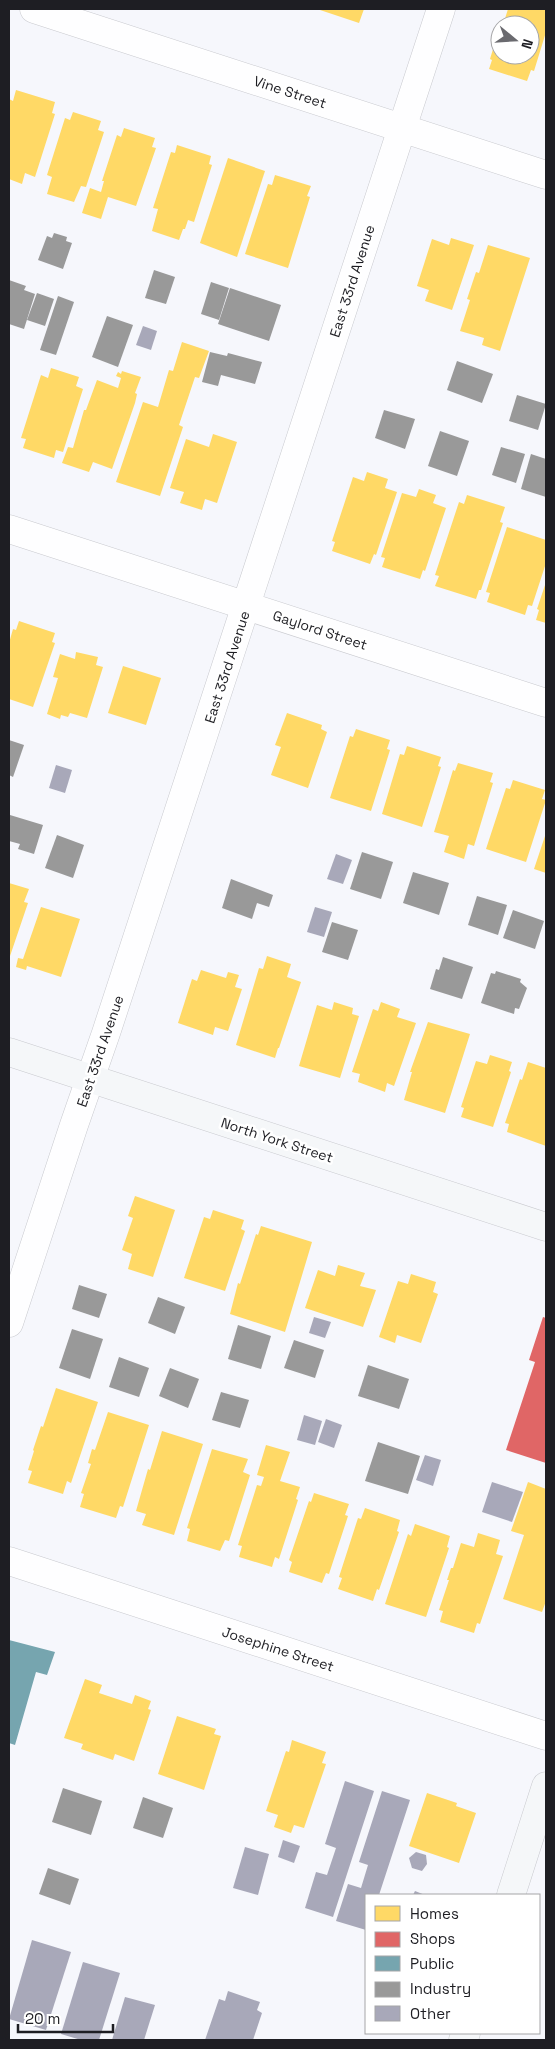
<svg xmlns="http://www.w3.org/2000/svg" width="555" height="2049" font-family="'Space Grotesk',sans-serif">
<rect width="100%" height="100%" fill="#f6f7fc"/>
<g fill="#ffd966">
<polygon points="320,9 364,9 359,23 320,10"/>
<polygon points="508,9 546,9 546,32 534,71 531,70 527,81 489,69 492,60 490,59 497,36 500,37 500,55 530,55 530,25 503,25"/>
<polygon points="16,90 55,102 52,113 55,114 35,177 25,173 22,184 9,179 9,99 13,101"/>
<polygon points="73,112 101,121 98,130 104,132 86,187 81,186 74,202 47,194 52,177 47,175 65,118 70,120"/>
<polygon points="124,128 155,138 152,147 156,148 136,206 108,197 101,219 82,213 90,188 101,192 104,181 102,181 117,135 121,137"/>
<polygon points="177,145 211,156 209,164 212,165 194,222 188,220 185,229 183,229 179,240 152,231 158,209 153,208 171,152 175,153"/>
<polygon points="228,158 265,171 237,257 200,243"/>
<polygon points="275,175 311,186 307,196 310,197 288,268 245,254 268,184 272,185"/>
<polygon points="451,238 474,245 452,310 425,301 429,290 417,286 432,239 449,245"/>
<polygon points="488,245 530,258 500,351 482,345 484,338 460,331 470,300 467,299 476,272 479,273"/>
<polygon points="182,342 209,351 199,378 195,377 179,425 183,427 160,496 116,482 143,402 158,407 169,370 173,371"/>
<polygon points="51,368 79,377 76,386 83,389 63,452 56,450 54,458 23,448 26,439 21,438 41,375 48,378"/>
<polygon points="122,371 141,377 135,393 137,394 135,403 112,469 93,462 89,472 62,463 68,447 73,448 84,410 86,410 97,380 118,388 121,378 116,376 118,372 121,374"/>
<polygon points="213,434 237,442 217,503 205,499 202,510 180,503 184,492 170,488 186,439 209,447"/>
<polygon points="367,472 388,479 385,488 397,492 376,555 374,554 370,564 332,551 335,542 332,541 353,477 364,481"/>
<polygon points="419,489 436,495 433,503 446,508 425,571 423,570 420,579 382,567 385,558 381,557 402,493 416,497"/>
<polygon points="467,495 505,507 500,522 503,523 481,590 479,590 476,599 435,586 439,576 435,575 459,502 464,504"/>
<polygon points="507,527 546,540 546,563 532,606 528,605 525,615 487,602 490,593 486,592"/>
<polygon points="546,582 546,623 536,620 539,610 537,609"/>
<polygon points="19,621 55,633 52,642 55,643 33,707 9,699 9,643 13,629 16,630"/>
<polygon points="76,652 98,657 96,665 103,667 87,718 70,713 68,717 61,715 60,719 47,714 58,678 53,677 60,654 75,659"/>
<polygon points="123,666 161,678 146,725 108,713"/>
<polygon points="287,713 322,725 321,729 327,732 308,788 271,775 281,747 275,745"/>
<polygon points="356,729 390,740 387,749 390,750 371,811 330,798 350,736 353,737"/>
<polygon points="407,746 441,757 438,766 441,767 422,827 382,814 400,754 404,755"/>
<polygon points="458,763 493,773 490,782 493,783 474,846 468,844 464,859 444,852 449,836 434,832 453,770 455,771"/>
<polygon points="513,780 545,790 542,799 546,800 526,862 486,849 506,788 510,789"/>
<polygon points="546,833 546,873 534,869"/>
<polygon points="9,883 29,889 24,902 28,903 9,959"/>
<polygon points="41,907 80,919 61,977 27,966 26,970 16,967 18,958 23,959"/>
<polygon points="267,956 291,964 287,977 301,982 279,1048 278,1048 275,1058 236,1045 259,968 263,969"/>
<polygon points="201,970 226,978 228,972 239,975 235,987 242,989 228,1031 215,1027 213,1035 178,1023 192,979 197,981"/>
<polygon points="334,1002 353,1008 352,1014 359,1016 340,1078 299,1066 317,1005 332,1010"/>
<polygon points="381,1002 400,1009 397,1017 416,1023 394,1086 387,1083 385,1092 358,1082 360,1074 352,1072 373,1009 378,1011"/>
<polygon points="428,1022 470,1034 445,1113 404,1100 412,1072 410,1072"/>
<polygon points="490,1055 512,1062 509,1071 511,1072 493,1127 461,1117 464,1108 461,1107 476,1061 487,1064"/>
<polygon points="528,1062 546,1068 546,1146 507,1132 509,1124 505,1123 520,1079 522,1080"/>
<polygon points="135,1196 175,1210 153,1277 128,1269 132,1254 122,1250 133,1218 128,1216"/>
<polygon points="213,1210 244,1220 241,1229 245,1231 225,1291 184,1278 204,1217 210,1219"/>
<polygon points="261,1226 312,1242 285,1332 230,1314 238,1283 240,1284 256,1234 258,1235"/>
<polygon points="338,1265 365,1273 360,1286 376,1290 363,1327 305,1308 318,1270 335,1276"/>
<polygon points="411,1274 436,1282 433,1292 438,1294 421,1343 397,1335 395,1343 379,1337 398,1281 408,1284"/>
<polygon points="56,1388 98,1402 71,1483 67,1481 63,1494 28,1483 32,1471 28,1470 34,1451 33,1450 41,1426 43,1427"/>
<polygon points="108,1412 149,1425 123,1507 120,1506 116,1518 80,1507 84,1494 81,1493 91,1464 88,1463 92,1449 95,1450"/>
<polygon points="162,1431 203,1444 174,1535 142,1525 146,1514 136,1511 148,1469 150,1470"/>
<polygon points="266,1445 290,1452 280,1481 300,1487 296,1499 298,1500 279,1559 275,1557 272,1567 239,1557 242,1546 238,1545 257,1485 261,1486 264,1477 257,1475"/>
<polygon points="212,1449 248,1459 243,1472 250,1475 229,1541 225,1540 220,1551 187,1541 190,1529 187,1528"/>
<polygon points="528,1482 546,1489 546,1601 542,1612 503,1599 524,1535 511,1531"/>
<polygon points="314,1493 349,1504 345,1515 348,1516 329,1574 326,1573 322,1583 289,1572 292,1562 289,1560 309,1501 311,1502"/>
<polygon points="365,1508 400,1520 397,1531 399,1532 379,1590 377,1589 373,1601 338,1589 342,1578 339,1577 358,1518 361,1519"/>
<polygon points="415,1524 450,1536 447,1547 449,1548 426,1617 385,1604 408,1534 411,1536"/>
<polygon points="478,1533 500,1540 496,1554 503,1556 480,1624 477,1623 474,1633 440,1622 443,1611 439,1610 449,1580 447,1580 451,1568 453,1568 461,1543 474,1547"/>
<polygon points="85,1679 102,1685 99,1693 132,1704 135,1695 151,1701 148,1709 151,1710 134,1761 115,1754 113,1760 81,1749 83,1744 64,1738"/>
<polygon points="177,1716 216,1729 214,1734 221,1736 204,1790 158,1774"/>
<polygon points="292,1740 326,1752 322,1763 326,1764 304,1828 294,1825 291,1833 274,1827 278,1815 266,1811 286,1751 289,1752"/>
<polygon points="427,1793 457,1803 456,1806 476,1813 459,1863 409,1846"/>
</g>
<polygon fill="#e06666" points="543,1317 546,1318 546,1463 506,1450 535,1362 529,1360"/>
<polygon fill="#76a5af" points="9,1640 55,1652 47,1675 36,1672 15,1745 9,1743"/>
<g fill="#999">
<polygon points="54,233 67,237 66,241 72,243 63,269 38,260 47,236 52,238"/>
<polygon points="154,270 175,277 166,304 145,298"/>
<polygon points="9,280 26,286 24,290 35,294 24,329 9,324"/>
<polygon points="211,282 229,288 219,320 201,314"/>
<polygon points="230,288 281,305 269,341 218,324"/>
<polygon points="37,293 54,299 45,326 27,320"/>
<polygon points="58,296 74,302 56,355 40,350"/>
<polygon points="107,316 133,325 118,367 92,357"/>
<polygon points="210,352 227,356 228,353 262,362 255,384 221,375 218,386 202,382"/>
<polygon points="457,361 493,374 482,403 447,390"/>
<polygon points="517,395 546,404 538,430 509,421"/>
<polygon points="384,410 415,419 405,449 375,438"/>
<polygon points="440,431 469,441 457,476 428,466"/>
<polygon points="501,447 525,454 516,483 492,475"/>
<polygon points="531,454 546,459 546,497 521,489"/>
<polygon points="9,740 24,745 13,777 9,775"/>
<polygon points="10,815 43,825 34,854 18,849 20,844 9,841"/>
<polygon points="57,835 84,845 73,878 45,868"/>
<polygon points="362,852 393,862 381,899 350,889"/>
<polygon points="413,872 449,883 439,915 403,903"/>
<polygon points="231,879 273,895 269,907 257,903 252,919 222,908"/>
<polygon points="477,896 507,905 498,935 468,925"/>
<polygon points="513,910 544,921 535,949 503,938"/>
<polygon points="332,922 358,930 348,960 322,952"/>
<polygon points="443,957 473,967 462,999 430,989 436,969 439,970"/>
<polygon points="496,971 521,979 520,982 527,988 519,1009 515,1008 514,1014 481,1003 491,973 495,974"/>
<polygon points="79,1285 107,1294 99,1318 72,1309"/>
<polygon points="158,1297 185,1307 175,1334 148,1323"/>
<polygon points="238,1325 271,1336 261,1369 228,1359"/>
<polygon points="72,1329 103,1339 90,1379 59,1368"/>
<polygon points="294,1340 324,1350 315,1378 284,1368"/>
<polygon points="119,1357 149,1368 139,1397 109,1387"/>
<polygon points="368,1365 409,1379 399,1409 358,1396"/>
<polygon points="170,1368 199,1379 188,1408 159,1396"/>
<polygon points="221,1392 249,1400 240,1428 212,1420"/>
<polygon points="378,1442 420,1456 408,1494 365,1481"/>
<polygon points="63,1788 102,1801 91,1835 52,1822"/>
<polygon points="143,1797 173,1808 163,1838 133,1828"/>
<polygon points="48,1868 79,1879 70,1905 39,1894"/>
</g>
<g fill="#a8a8b9">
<polygon points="143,326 157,331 151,350 136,345"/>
<polygon points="56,765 72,770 65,793 49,788"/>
<polygon points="336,854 352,860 343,884 327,879"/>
<polygon points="315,907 332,912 324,937 307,932"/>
<polygon points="314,1317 331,1322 325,1338 309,1333"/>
<polygon points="304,1415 322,1421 315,1445 297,1440"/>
<polygon points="326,1419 342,1425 334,1448 318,1442"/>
<polygon points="425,1455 441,1460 433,1486 416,1480"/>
<polygon points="492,1482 523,1492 512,1522 482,1512"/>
<polygon points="345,1781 374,1791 333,1917 305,1908 316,1872 327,1875 336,1848 325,1844"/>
<polygon points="382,1791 410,1800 379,1895 366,1895 366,1930 336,1921 348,1884 361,1888 368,1865 359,1862"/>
<polygon points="283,1840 300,1846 294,1863 278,1857"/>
<polygon points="245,1847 269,1854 258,1895 233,1888"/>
<polygon points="416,1852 426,1855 427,1864 422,1871 412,1868 409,1858"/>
<polygon points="415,1891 425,1895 413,1895"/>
<polygon points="32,1940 71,1952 46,2030 9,2019"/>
<polygon points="83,1962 120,1973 99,2040 81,2040 61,2034"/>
<polygon points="228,1991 260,2002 257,2010 262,2013 253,2040 205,2040 219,1999 225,2001"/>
<polygon points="125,1997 155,2005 144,2040 112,2040"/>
</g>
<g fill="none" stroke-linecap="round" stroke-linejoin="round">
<g stroke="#c9cacf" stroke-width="29">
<g id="street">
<polyline points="34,9 546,175"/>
<polyline points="9,529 546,703"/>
<polyline points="9,1323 74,1125 106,1033 441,9"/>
<polyline points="9,1561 546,1736"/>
</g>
</g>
<g stroke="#c9cacf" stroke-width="29">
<g id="secondary">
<polyline points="9,1052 546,1227"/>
<polyline points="511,1895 546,1786"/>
<polyline points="463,2040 466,2033"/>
</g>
</g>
<use href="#street" stroke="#fefeff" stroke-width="28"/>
<use href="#secondary" stroke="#f5f7f9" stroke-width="28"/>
</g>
<g text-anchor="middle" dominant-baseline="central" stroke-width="5" stroke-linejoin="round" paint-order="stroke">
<g font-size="14" fill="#1e1e23" stroke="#fff">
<text transform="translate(290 92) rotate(18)">Vine Street</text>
<text transform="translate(352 281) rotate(-72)">East 33rd Avenue</text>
<text transform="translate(320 630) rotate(18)">Gaylord Street</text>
<text transform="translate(227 667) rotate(-72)">East 33rd Avenue</text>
<text transform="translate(100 1051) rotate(-71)">East 33rd Avenue</text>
<text transform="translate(277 1140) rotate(18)">North York Street</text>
<text transform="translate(278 1649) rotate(18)">Josephine Street</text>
</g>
</g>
<rect width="555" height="2049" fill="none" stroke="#1e1e23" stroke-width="20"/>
<rect x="365" y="1894" width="175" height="140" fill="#ffffff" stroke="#a5a5a7"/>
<rect x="375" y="1906" width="25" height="15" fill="#ffd966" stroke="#a5a5a7"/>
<text x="410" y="1919" font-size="15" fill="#1e1e23">Homes</text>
<rect x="375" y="1932" width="25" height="15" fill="#e06666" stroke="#a5a5a7"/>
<text x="410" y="1944" font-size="15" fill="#1e1e23">Shops</text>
<rect x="375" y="1956" width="25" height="15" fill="#76a5af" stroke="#a5a5a7"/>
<text x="410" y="1969" font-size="15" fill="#1e1e23">Public</text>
<rect x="375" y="1982" width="25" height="15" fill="#999999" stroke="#a5a5a7"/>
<text x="410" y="1994" font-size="15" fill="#1e1e23">Industry</text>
<rect x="375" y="2006" width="25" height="15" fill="#a8a8b9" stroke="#a5a5a7"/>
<text x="410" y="2019" font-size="15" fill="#1e1e23">Other</text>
<g transform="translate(515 40) rotate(108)"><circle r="24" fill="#ffffff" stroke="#a5a5a7"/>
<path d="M0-4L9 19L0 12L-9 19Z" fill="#6a6a6f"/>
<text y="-8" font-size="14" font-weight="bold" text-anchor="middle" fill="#1e1e23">N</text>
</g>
<path d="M18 2024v8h95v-8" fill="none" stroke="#1e1e23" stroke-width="2.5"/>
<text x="25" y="2024" font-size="15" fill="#1e1e23" stroke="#ffffff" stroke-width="4" paint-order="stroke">20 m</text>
</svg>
